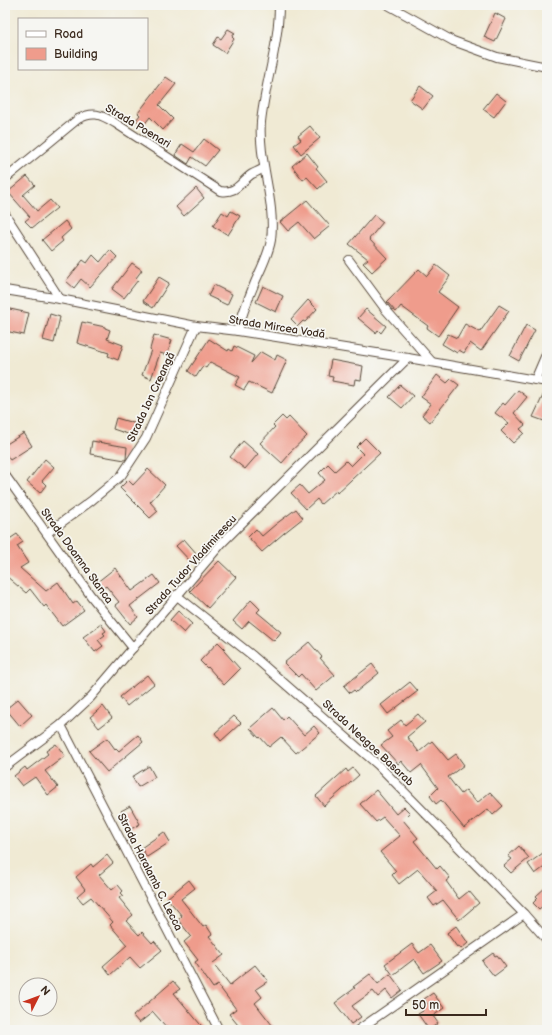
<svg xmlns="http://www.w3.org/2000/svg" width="552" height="1035" font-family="'Balsamiq Sans',sans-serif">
<rect width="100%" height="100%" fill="#f6f6f2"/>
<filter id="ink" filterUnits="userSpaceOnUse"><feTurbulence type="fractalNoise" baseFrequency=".025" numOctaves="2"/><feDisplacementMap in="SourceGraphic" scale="8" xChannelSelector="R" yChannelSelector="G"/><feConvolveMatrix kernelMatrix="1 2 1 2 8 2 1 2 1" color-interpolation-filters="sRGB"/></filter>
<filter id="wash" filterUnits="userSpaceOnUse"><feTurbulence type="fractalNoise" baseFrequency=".012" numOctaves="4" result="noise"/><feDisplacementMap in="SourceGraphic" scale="16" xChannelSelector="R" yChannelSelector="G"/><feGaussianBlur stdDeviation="0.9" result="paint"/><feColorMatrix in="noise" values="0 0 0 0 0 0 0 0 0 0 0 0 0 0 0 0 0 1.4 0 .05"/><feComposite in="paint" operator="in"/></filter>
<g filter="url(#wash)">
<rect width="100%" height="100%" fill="#f0ead4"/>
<g id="blocks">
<g fill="#ef9c8c">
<polygon points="495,13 506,19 495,42 484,37"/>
<polygon points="228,29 235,33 232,37 234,39 225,53 213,45 218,37 221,39"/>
<polygon points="166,77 176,84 159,105 173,119 163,130 150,117 143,126 136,120 140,115 138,113"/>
<polygon points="420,86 433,96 423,109 410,100"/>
<polygon points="496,93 506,101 494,117 483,109"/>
<polygon points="310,126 320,138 301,154 294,145 301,140 298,136"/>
<polygon points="204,139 218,150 205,166 192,157 188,164 175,155 182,144 194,152"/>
<polygon points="307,153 318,167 316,168 327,181 318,189 307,177 303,180 292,166"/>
<polygon points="27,176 35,185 23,195 37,211 50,200 57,208 32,228 25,221 30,217 8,192"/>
<polygon points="196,188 204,198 184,216 176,207"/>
<polygon points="307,200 330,226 314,239 299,222 288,231 280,222"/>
<polygon points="231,211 240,216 228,235 213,226 222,212 228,216"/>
<polygon points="374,215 383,222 369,239 387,258 372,272 363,263 368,259 349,244"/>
<polygon points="65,221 71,229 61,238 63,241 51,251 42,240"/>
<polygon points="110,250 117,257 90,287 81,279 74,288 66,281 83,260 87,263 93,255 100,262"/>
<polygon points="132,263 142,270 136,278 138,280 124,298 112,289"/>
<polygon points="436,265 450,276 438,292 458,307 438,336 427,328 428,326 401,306 396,312 387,302 419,269 427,276"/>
<polygon points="159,277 169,283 153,308 143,301"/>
<polygon points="214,285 232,294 227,305 208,296"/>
<polygon points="263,286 283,296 276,312 256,302"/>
<polygon points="308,300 317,309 305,322 303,321 298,326 291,319"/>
<polygon points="499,305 509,311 481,351 470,343 464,353 459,350 457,353 442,344 448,334 457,338 465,324 480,332"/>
<polygon points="5,308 29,313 24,335 5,331"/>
<polygon points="366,309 386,326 381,333 378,330 376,333 358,318"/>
<polygon points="50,314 60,317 54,343 43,340"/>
<polygon points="82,322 105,327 105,328 110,330 107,339 123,345 118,360 108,356 109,353 77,343"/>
<polygon points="526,325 535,330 519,361 510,356"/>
<polygon points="154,335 172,340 167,355 160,353 151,379 142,375 151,350 150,349"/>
<polygon points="209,339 228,351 229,349 232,351 234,346 254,356 251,363 261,352 275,360 277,355 287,360 272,393 249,382 244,390 235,385 240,377 210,362 206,368 203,366 196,377 188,371"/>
<polygon points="331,360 363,366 361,380 355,379 354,385 332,381 333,377 328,376"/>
<polygon points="437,375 447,383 451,379 459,385 430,422 422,415 431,404 421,397"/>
<polygon points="400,385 413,396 402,408 389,397"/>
<polygon points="547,387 547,413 544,421 533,417"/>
<polygon points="518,390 527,397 514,413 525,425 520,429 524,433 513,443 501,431 509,423 495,413 503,403 505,405"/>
<polygon points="282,416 286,420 289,417 307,436 288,454 289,455 282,463 260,443 275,427 273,425"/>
<polygon points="116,418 137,424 134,436 113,429"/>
<polygon points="24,433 32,446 10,460 5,453 5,445"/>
<polygon points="365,438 380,453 337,493 336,491 321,504 317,499 306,509 291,493 300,485 308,494 325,480 319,473 328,464 335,471 346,461 351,466 363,454 356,447"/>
<polygon points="92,441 127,447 126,459 125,460 90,454"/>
<polygon points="243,441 258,454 245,469 230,457"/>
<polygon points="45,459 54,467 42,481 46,485 40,493 27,482"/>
<polygon points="148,469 165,485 150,502 158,511 150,518 120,488 128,480 133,485"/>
<polygon points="296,509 303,518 284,533 262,552 248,537 256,529 262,536 276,524"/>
<polygon points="17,534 23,542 17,546 28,563 20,568 46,591 58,582 73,604 77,601 84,610 62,626 46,605 44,607 30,589 26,593 5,575 5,542"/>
<polygon points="184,539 197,554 190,561 176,546"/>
<polygon points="219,561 236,577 208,608 190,591"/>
<polygon points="115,568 132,591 154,575 160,583 130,606 138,617 130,624 115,605 119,602 106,586 101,590 96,583"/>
<polygon points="251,600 260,609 257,612 281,632 274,641 249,621 242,629 233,621"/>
<polygon points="178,611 192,624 184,633 170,620"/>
<polygon points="101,624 106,631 103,633 105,635 98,640 103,646 95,652 83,637"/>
<polygon points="218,642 225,649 224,651 240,669 224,685 208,667 207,668 200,661"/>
<polygon points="309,642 322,657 320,658 335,675 316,691 301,674 298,677 284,663"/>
<polygon points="372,664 379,673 356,692 354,690 350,693 344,686"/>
<polygon points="147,675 154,684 127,706 120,697"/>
<polygon points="410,682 418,691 388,714 381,705"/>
<polygon points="18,699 32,715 20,726 6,709"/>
<polygon points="103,706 112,718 99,728 90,717"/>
<polygon points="273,708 283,720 287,716 304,735 314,726 320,733 296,753 281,737 269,747 260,737 259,738 250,728"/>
<polygon points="418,714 425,722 407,737 419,752 432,741 448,760 456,754 464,765 448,777 461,794 466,790 477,803 490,792 503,806 493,815 488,809 464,828 441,800 436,804 430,796 438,788 421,765 411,773 401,761 398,764 381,745 392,737 387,731 401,720 405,725"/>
<polygon points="234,716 241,723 221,741 215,733"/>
<polygon points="138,735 143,742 107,772 89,751 107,738 115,749 116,748 119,751"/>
<polygon points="56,744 65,756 45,771 58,787 48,795 35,777 22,786 14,776 25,767 27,770 48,754 46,751"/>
<polygon points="149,766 155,777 138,787 132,777"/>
<polygon points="353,768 359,775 324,806 316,796 346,769 348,772"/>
<polygon points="376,790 396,814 404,807 410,813 403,820 418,838 414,841 437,869 440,866 450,878 446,881 459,899 469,891 479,903 459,920 443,900 434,906 428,898 437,891 418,869 399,884 392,875 396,871 380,852 400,836 383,817 376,822 360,804"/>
<polygon points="130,806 140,824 131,829 128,824 126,825 122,818 125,816 121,811"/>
<polygon points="164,832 170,842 147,857 141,848"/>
<polygon points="519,846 529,858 511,873 504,866 512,859 508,856"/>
<polygon points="547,850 547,865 535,874 528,864"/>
<polygon points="107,855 113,863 99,875 112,890 118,885 123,891 121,893 123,895 119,898 133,915 126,921 139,935 142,932 152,943 154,941 162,950 140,968 130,957 110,975 103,966 127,945 110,925 113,922 91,897 83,903 77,896 85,889 76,877 91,864 93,867"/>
<polygon points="189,880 195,888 181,899 203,927 206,925 212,934 209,936 224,955 213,963 230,985 255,965 268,981 256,989 262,997 255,1003 276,1030 242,1030 229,1014 236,1009 218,985 213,988 195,962 198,960 184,942 191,936 178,920 182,916 167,898"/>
<polygon points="547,886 547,909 544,905 539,909 533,903 538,898 536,896"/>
<polygon points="456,926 468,943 461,949 459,946 457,947 447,933"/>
<polygon points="412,944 419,953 430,945 442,961 424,973 414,959 393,975 385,964"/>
<polygon points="493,953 495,956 497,955 506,967 494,976 482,961"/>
<polygon points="370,974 378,984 390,974 402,990 392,998 386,990 378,997 373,991 352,1006 361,1017 351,1024 335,1003 355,988 353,987"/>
<polygon points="173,981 180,989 174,993 205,1030 169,1030 153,1012 139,1023 133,1016"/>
<polygon points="433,993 444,1008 433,1016 438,1023 429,1030 418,1014 423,1011 421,1008 427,1004 424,999"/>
</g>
</g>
</g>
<g filter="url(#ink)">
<use href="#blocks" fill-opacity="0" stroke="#564739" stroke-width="1"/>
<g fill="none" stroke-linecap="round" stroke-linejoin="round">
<g stroke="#564739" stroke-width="10">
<g id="street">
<polyline points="388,5 453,41 497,57 547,67"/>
<path d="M 5,179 L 78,119 C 93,111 100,114 115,123 L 220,191 C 237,194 240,182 252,174 C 256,172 261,170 264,168"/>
<polyline points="5,214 60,299"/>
<polyline points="349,260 386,310 432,362"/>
<polyline points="5,290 60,299 196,326 238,331 408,358 547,382"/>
<path d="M 238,331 C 242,313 249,297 256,280 C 262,267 269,253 271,240 C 276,200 258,162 261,122 C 265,83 279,45 279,5"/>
<polyline points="535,380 547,352"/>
<polyline points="5,475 91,596 133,648"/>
<polyline points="47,533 91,501 121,476 146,438 196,326"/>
<polyline points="176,595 253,656 378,765 524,914 547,940"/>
<polyline points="61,725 219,1030"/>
<polyline points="5,767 61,725 91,697 222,543 408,358"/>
<polyline points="358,1030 524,914"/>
</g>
</g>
<use href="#street" stroke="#fff" stroke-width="8"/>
</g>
</g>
<g text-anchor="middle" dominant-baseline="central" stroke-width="3.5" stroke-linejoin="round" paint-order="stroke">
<g font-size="11" fill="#3b2a1e" stroke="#f6f6f2">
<text transform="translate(138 126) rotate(31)">Strada Poenari</text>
<text transform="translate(277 327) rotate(9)">Strada Mircea Vodă</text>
<text transform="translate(151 397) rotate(-65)">Strada Ion Creangă</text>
<text transform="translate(77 556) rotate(54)">Strada Doamna Stanca</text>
<text transform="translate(191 565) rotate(-48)">Strada Tudor Vladimirescu</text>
<text transform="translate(368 743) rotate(43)">Strada Neagoe Basarab</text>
<text transform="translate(150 872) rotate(63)">Strada Haralamb C. Lecca</text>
</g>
</g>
<rect width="552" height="1035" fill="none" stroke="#f6f6f2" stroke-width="20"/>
<rect x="18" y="18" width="130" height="52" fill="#f6f6f2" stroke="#aba49d"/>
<rect x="26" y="31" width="20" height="6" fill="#ffffff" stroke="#aba49d"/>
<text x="54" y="38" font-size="12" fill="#3b2a1e">Road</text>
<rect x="26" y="48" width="20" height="12" fill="#ef9c8c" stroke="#aba49d"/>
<text x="54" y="58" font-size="12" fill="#3b2a1e">Building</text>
<g transform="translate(38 997) rotate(48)"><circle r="19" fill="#f6f6f2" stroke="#aba49d"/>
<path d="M0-3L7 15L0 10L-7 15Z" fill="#c8321e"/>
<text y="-6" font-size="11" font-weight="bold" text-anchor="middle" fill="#3b2a1e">N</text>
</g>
<path d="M406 1009v6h80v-6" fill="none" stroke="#3b2a1e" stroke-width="2"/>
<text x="412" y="1009" font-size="12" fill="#3b2a1e" stroke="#f6f6f2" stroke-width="3" paint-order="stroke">50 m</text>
</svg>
